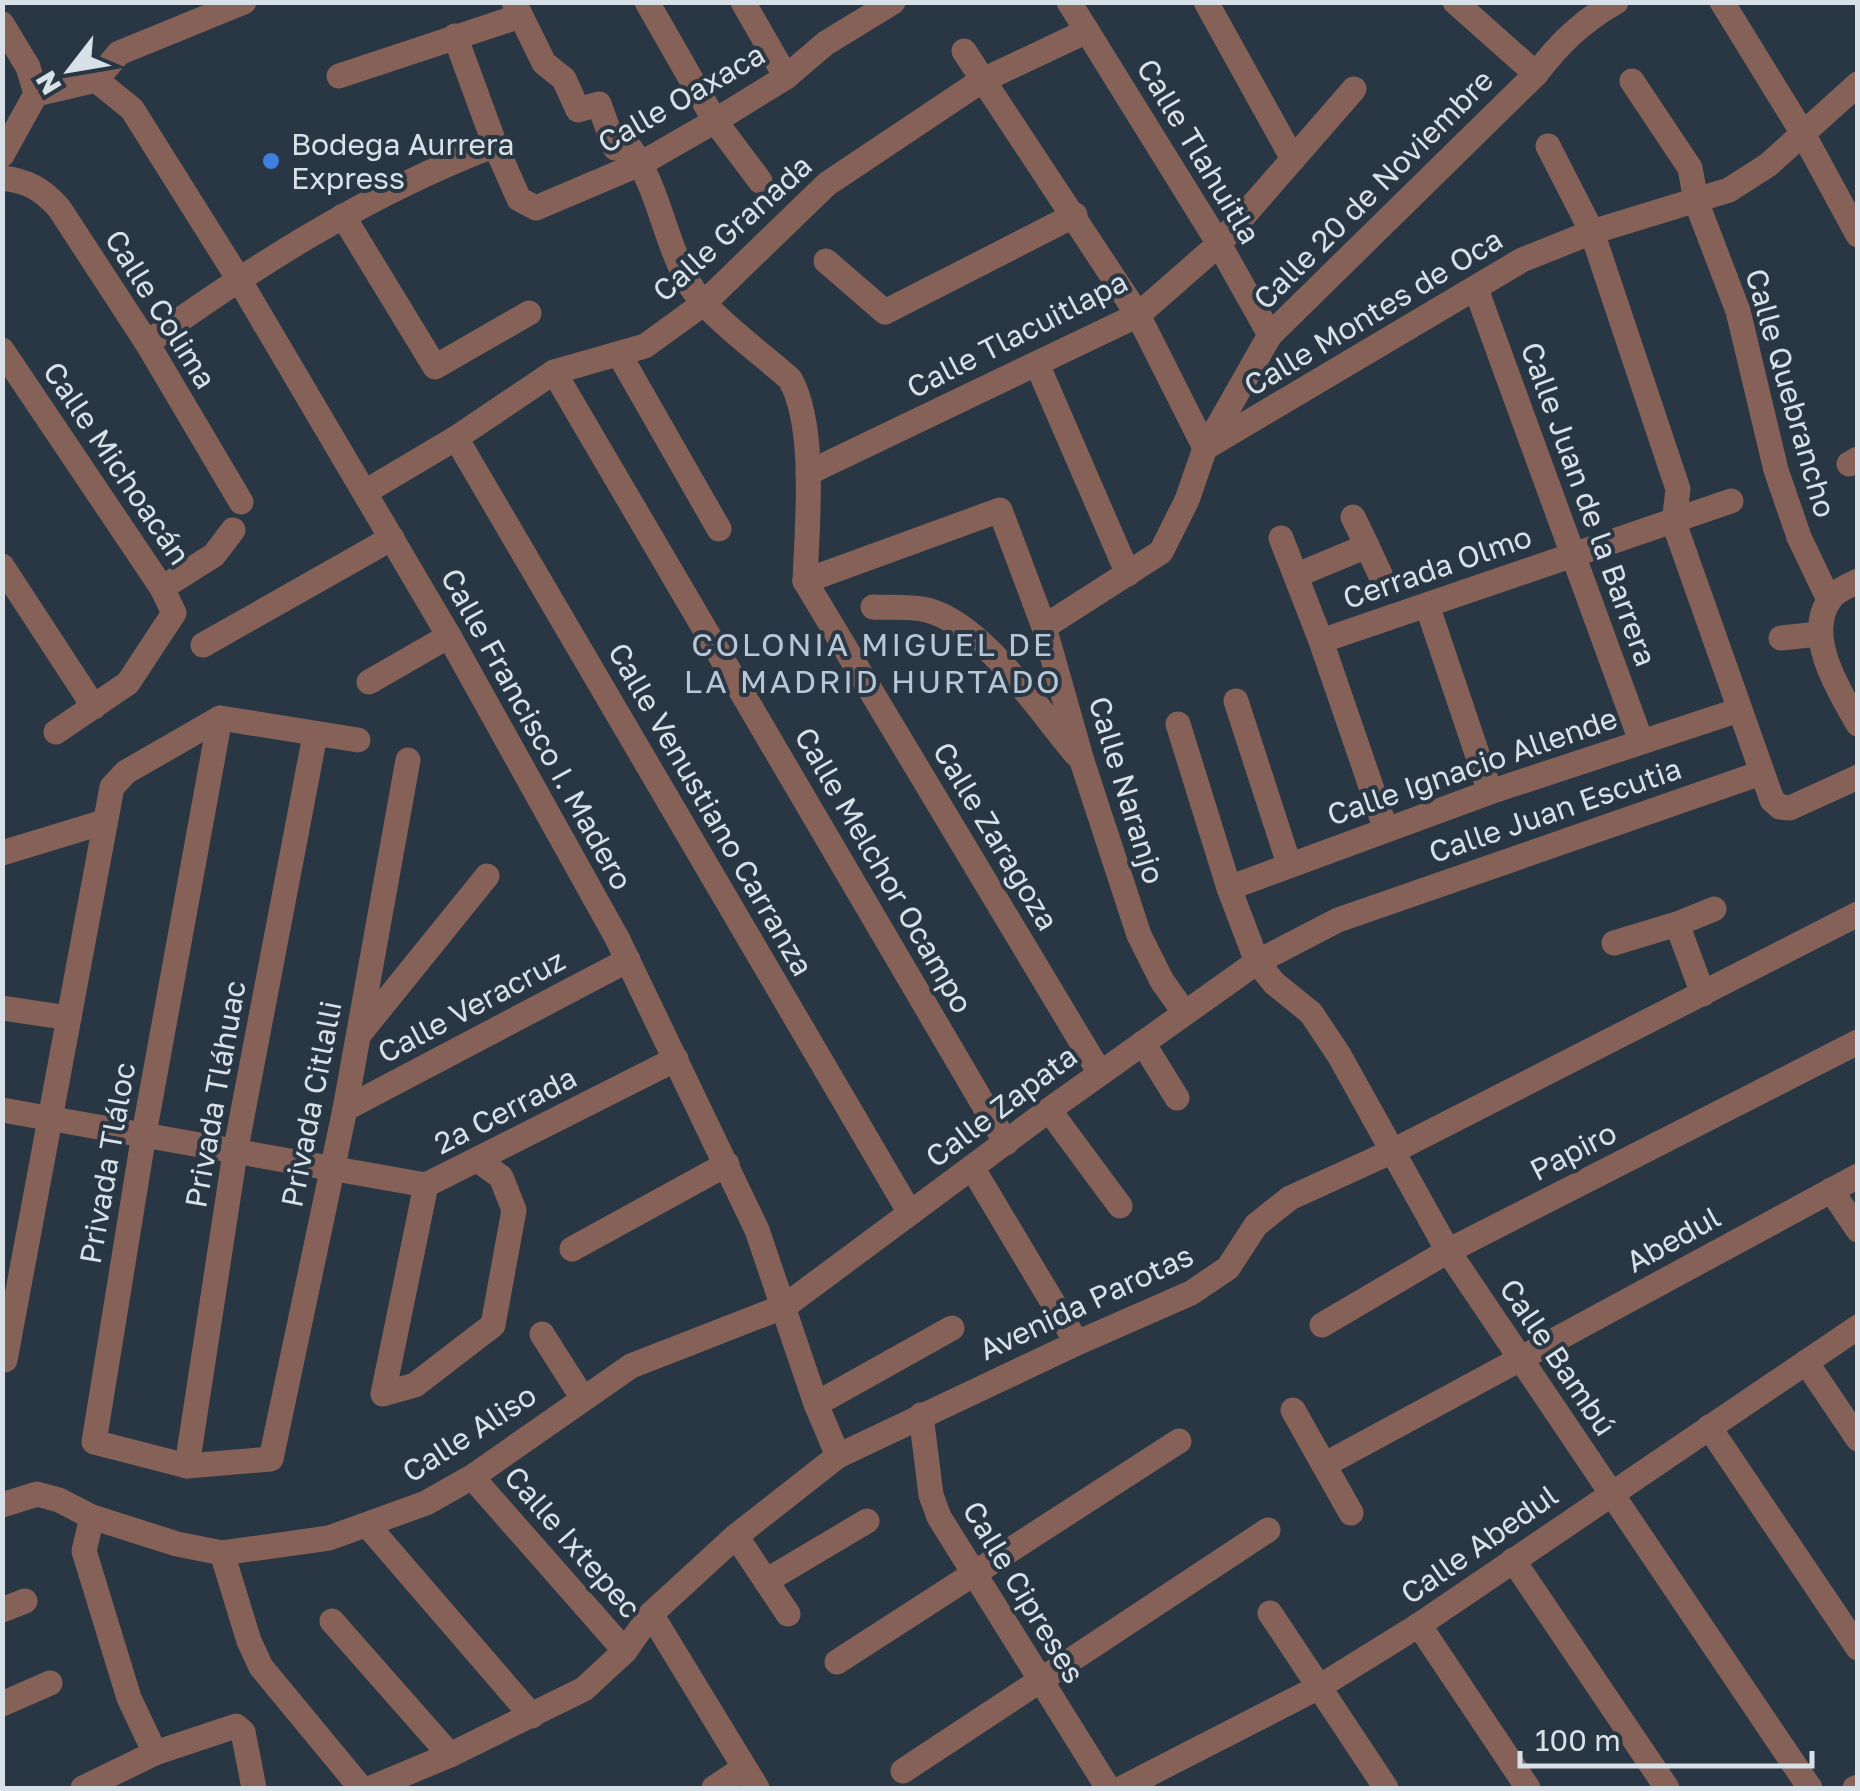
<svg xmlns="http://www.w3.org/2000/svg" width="1860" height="1791" font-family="'Golos Text',sans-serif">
<rect width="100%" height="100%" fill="#293643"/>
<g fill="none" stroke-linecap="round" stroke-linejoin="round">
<g stroke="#856158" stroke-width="25">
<path d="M 514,2 L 544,63 L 564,79 L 578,110 L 599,104 L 615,148 L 628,145 C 660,187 664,244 692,288 C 710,316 763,355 790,379 C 817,427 807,526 805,581"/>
<polyline points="647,2 715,121 760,181"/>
<polyline points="743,2 786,77"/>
<polyline points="1069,2 1219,244 1270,335"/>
<polyline points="1206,2 1293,159"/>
<polyline points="1455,2 1536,74"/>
<polyline points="1722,2 1802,132 1858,235"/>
<polyline points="2,24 28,67 36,94 2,155"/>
<polyline points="455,36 495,145 519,199 536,208 642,163 715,121 786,77 826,43 893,2"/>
<polyline points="964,51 1138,315 1205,448"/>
<polyline points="339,76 520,16"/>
<polyline points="96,80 132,109 238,278 449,636 617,938 757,1230 816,1404 838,1456"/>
<polyline points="1632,81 1690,168 1696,201 1738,311 1776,470 1799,537 1829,600"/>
<polyline points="36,94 96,80 119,53 244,2"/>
<polyline points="1548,146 1592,232 1678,489 1674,523 1772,800 1780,807 1790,808 1858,777"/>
<path d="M 2,178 C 28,181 42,189 59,208 L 147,343 L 241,502"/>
<polyline points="343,216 435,367 529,313"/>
<polyline points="826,261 885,312 1075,215"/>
<polyline points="1476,289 1641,741"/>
<path d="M 147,343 C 256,265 369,193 495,145"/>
<polyline points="2,350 162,588 174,613 128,683 56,732"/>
<polyline points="619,354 719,529"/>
<polyline points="1037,364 1128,574"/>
<polyline points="554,372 1006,1143"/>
<polyline points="456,438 910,1213"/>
<path d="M 1208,444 L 1270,335 L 1536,74 C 1559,44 1582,21 1616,2"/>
<polyline points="1849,464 1858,459"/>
<polyline points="808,473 1138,315 1219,244 1354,89"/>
<polyline points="365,492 456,438 554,372 645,346 703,304 827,184 981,81 1087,31"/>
<polyline points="1281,538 1321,641 1386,830"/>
<polyline points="1367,546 1380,574"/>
<polyline points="2,566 94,707"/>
<polyline points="1297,575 1367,546 1353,517"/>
<polyline points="805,581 1000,510 1044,627 1082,761 1139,935 1162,981 1184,1012"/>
<polyline points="805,581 1100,1073"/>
<path d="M 1858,581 C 1849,586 1837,590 1831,598 C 1803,634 1839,691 1858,724"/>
<polyline points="162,588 214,555 233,530"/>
<polyline points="1427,605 1490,792"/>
<path d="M 873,607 C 890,608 910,606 927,610 C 983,624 1039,711 1076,754"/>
<polyline points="1044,627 1161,552 1187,500 1205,448 1522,260 1592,232 1729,190 1768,165 1858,84"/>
<polyline points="1781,638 1819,634"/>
<polyline points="1321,641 1731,501"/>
<polyline points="203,645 392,538"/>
<polyline points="369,682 449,636"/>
<polyline points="1236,701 1289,864"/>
<polyline points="220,718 144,1134 94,1442 187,1466 271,1459 345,1109 408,760"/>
<polyline points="1178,724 1229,888 1257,962 1274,983 1311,1013 1339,1055 1448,1251 1810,1788"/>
<polyline points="2,853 104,822"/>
<polyline points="1229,888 1490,792 1739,710"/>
<polyline points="1677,924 1714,909"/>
<polyline points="1614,943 1677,924 1703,994"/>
<polyline points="2,1008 69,1018"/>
<polyline points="361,1032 487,876"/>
<polyline points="1143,1043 1177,1098"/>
<polyline points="345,1109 628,960"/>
<polyline points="2,1110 426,1185 676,1059"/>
<polyline points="1049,1110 1120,1206"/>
<polyline points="973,1169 1077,1343"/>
<polyline points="426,1185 383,1394 415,1385 493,1325 514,1210 501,1177 479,1161"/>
<polyline points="1831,1190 1858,1230"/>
<polyline points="572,1249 727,1164"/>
<polyline points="1322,1325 1448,1251 1858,1042"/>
<polyline points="542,1334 582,1397"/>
<polyline points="5,1360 112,787 126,772 220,718 358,740"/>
<polyline points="1806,1362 1858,1439"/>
<polyline points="816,1404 952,1328"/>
<polyline points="1293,1410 1351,1513"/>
<polyline points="921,1415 931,1495 939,1517 1108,1788"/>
<polyline points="1709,1427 1858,1648"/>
<polyline points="1324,1465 1858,1176"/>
<polyline points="187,1466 235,1153 315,735"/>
<polyline points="472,1477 625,1651"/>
<polyline points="2,1505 37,1494 59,1500 92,1517 177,1544 222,1553 329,1538 426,1503 472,1477 631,1366 785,1306 1049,1110 1257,962 1338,920 1761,773"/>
<polyline points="92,1517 84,1551 129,1698 155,1753"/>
<polyline points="369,1527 532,1716"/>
<polyline points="736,1536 788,1614"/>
<polyline points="222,1553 249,1641 261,1667 361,1788"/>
<polyline points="1513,1560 1667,1788"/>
<polyline points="766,1581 867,1521"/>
<polyline points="2,1610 25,1601"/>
<polyline points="1270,1613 1386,1788"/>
<polyline points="651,1614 757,1788"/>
<polyline points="332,1621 450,1755"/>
<polyline points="1419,1625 1528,1788"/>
<polyline points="837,1662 1179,1441"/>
<polyline points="2,1704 50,1683"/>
<polyline points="903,1771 1268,1530"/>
<polyline points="83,1788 155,1753 236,1726 243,1732 254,1788"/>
<polyline points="371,1788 450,1755 584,1689 625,1651 651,1614 736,1536 838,1456 1077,1343 1191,1293 1228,1268 1256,1225 1290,1198 1393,1151 1858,914"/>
<polyline points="714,1788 744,1768"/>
<polyline points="1122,1788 1319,1687 1419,1625 1858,1327"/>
<polyline points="1855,1788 1858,1787"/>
</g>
</g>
<circle fill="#3f7fe0" stroke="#293643" stroke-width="4" cx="271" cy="161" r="10"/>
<g text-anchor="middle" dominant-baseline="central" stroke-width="8" stroke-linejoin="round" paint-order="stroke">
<g font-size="30" fill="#d8e0e8" stroke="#293643">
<text transform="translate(681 98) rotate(-30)">Calle Oaxaca</text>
<text transform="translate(1199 151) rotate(59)">Calle Tlahuitla</text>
<text transform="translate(1373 189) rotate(-45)">Calle 20 de Noviembre</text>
<text transform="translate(732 228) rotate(-42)">Calle Granada</text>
<text transform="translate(161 309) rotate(58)">Calle Colima</text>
<text transform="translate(1373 312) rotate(-31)">Calle Montes de Oca</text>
<text transform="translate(1017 334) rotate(-27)">Calle Tlacuitlapa</text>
<text transform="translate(1791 393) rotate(74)">Calle Quebrancho</text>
<text transform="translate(117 463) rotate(56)">Calle Michoacán</text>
<text transform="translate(1589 504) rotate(70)">Calle Juan de la Barrera</text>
<text transform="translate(1437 567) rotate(-19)">Cerrada Olmo</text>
<text transform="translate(537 729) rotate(61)">Calle Francisco I. Madero</text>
<text transform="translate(1472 766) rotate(-19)">Calle Ignacio Allende</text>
<text transform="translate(1127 790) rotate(73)">Calle Naranjo</text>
<text transform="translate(711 809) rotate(60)">Calle Venustiano Carranza</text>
<text transform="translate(1555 810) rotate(-19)">Calle Juan Escutia</text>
<text transform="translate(996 836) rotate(59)">Calle Zaragoza</text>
<text transform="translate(884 870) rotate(60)">Calle Melchor Ocampo</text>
<text transform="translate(471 1006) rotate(-28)">Calle Veracruz</text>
<text transform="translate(215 1094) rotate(-80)">Privada Tláhuac</text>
<text transform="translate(311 1104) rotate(-79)">Privada Citlalli</text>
<text transform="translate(1001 1106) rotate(-37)">Calle Zapata</text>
<text transform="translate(505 1110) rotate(-27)">2ª Cerrada</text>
<text transform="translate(1573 1151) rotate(-27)">Papiro</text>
<text transform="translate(107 1163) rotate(-80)">Privada Tláloc</text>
<text transform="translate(1673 1239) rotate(-29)">Abedul</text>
<text transform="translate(1086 1302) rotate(-25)">Avenida Parotas</text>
<text transform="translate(1558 1357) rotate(56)">Calle Bambú</text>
<text transform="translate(469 1433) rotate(-33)">Calle Aliso</text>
<text transform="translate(573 1542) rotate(49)">Calle Ixtepec</text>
<text transform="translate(1479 1544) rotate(-35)">Calle Abedul</text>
<text transform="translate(1024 1592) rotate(59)">Calle Cipreses</text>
</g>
<g font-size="30" fill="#d8e0e8" stroke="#293643" text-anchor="start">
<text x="291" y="144">Bodega Aurrera<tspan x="291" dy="34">Express</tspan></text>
</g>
<g font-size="32" letter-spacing="2.5" fill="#b8c7d8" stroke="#293643">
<text x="873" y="644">COLONIA MIGUEL DE<tspan x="873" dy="37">LA MADRID HURTADO</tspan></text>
</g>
</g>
<rect width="1860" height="1791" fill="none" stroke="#d8e0e8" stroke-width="10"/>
<g transform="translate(70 70) rotate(239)" stroke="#293643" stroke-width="8" paint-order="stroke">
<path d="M0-8L18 38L0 25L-18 38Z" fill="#d8e0e8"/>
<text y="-15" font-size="28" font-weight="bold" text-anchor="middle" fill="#d8e0e8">N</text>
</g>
<path d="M1520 1751v15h292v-15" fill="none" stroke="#d8e0e8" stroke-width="5"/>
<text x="1535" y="1751" font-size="30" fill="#d8e0e8" stroke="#293643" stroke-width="8" paint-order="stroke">100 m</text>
</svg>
